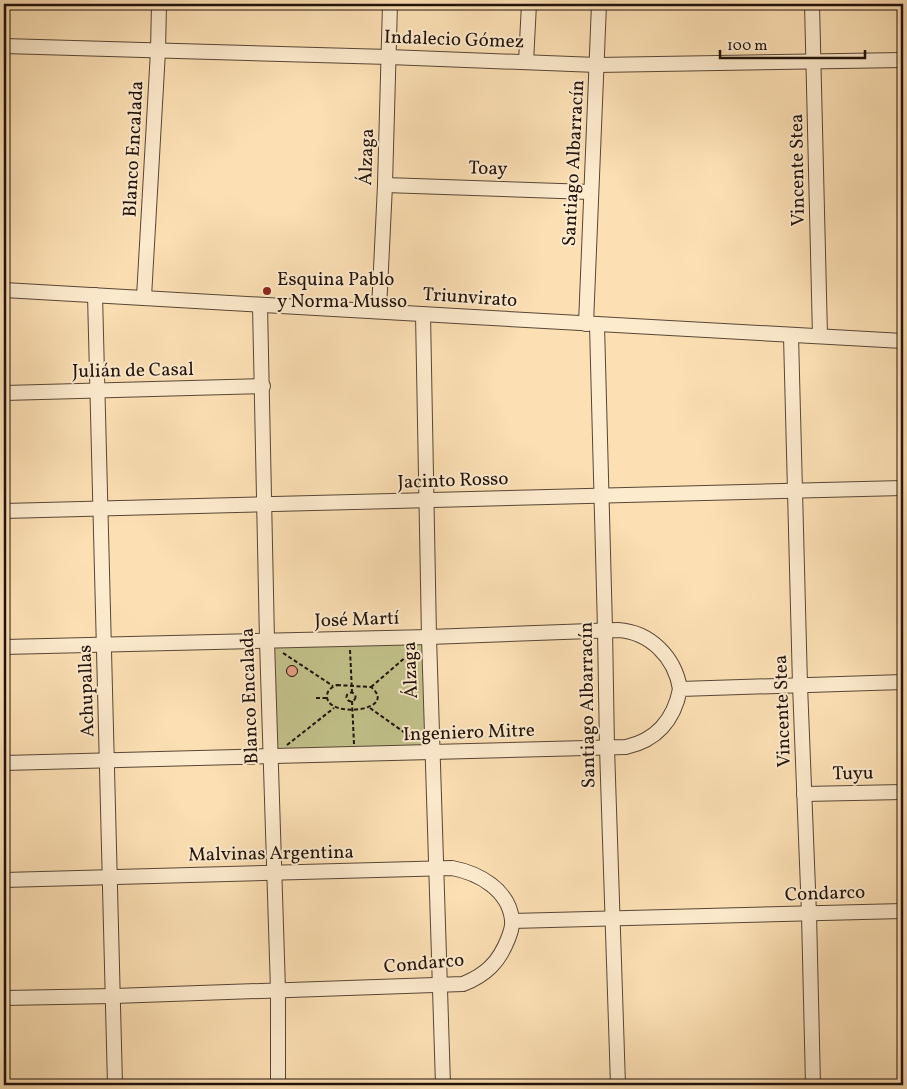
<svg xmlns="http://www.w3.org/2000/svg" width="907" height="1089" font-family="Vollkorn,serif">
<rect width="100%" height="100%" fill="#fce0b4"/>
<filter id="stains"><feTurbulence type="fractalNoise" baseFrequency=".004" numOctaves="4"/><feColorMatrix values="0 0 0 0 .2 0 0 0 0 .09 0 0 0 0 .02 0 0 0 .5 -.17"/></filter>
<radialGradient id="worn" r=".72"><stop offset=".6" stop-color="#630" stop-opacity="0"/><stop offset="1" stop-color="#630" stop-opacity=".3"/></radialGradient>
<polygon fill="#c2c18a" stroke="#726a4a" points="429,637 433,753 270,757 267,641"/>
<circle fill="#e69d82" stroke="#21120b" cx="292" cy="671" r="5.5"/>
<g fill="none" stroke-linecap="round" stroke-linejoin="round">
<g stroke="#584635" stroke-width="16">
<g id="minor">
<polyline points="812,4 820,336"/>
<polyline points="4,46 389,57 597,65 903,60"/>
<polyline points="526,62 529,4"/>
<polyline points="385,185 590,192"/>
<path d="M 4,290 C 304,308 603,324 903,341"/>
<polyline points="95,295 115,1085"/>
<polyline points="144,297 158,51 159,4"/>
<polyline points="260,305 267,641 278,990 278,1085"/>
<polyline points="379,310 385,185 390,4"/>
<polyline points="423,314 429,637 443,1085"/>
<polyline points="586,324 599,4"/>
<polyline points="597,325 605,629 607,748 618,1085"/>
<polyline points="791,336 800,685 809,914 813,1085"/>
<polyline points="4,393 263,386"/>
<polyline points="4,511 903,488"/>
<path d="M 4,647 L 429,637 L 618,630 C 650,632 675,657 680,689"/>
<path d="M 4,763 L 626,747 C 657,740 674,720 680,689 L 903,682"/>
<polyline points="804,794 903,792"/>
<path d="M 4,880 L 452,868 C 479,873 509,890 512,920 C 513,926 510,934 508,939 C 499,962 486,975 463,984 L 114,996 L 4,998"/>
<polyline points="512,921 903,911"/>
</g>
</g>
<g stroke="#21120b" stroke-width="2" stroke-dasharray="4 2.5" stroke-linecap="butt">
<polyline points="350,650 352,692"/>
<polyline points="283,653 333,686"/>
<path d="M 337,685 L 371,687 C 400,711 326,719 327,696 C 327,690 332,687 337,685 Z"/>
<polyline points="371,687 415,649"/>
<circle cx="351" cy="697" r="4.5"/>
<polyline points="316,698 327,698"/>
<polyline points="352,701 354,744"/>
<polyline points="370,708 415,740"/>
<polyline points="287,745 334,708"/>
</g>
<use href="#minor" stroke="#fdebce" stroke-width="14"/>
</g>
<circle fill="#8f2418" stroke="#fdebce" stroke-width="2" cx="267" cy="291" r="5"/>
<g text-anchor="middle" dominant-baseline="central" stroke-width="4" stroke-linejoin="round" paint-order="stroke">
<g font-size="19" fill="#21120b" stroke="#fdebce">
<text transform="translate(454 40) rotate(2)">Indalecio Gómez</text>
<text transform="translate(134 149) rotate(-87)">Blanco Encalada</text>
<text transform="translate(367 157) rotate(-88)">Álzaga</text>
<text transform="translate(574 163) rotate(-87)">Santiago Albarracín</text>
<text transform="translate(488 169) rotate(2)">Toay</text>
<text transform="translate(798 170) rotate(-91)">Vincente Stea</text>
<text transform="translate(470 298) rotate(4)">Triunvirato</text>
<text transform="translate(133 371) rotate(-1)">Julián de Casal</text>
<text transform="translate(453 481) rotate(-2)">Jacinto Rosso</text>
<text transform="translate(357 620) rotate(-2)">José Martí</text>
<text transform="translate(411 670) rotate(-92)">Álzaga</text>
<text transform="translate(87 691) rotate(-92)">Achupallas</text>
<text transform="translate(250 696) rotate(-92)">Blanco Encalada</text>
<text transform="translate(588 705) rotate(-91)">Santiago Albarracín</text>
<text transform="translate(783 711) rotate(-92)">Vincente Stea</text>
<text transform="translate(469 733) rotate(-2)">Ingeniero Mitre</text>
<text transform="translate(853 774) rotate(-1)">Tuyu</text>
<text transform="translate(271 854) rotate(-1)">Malvinas Argentina</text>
<text transform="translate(825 894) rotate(-2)">Condarco</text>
<text transform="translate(424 964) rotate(-5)">Condarco</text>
</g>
<g font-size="19" fill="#21120b" stroke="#fdebce" text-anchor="start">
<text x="277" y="280">Esquina Pablo<tspan x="277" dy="22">y Norma Musso</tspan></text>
</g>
</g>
<rect width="907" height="1089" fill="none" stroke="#fce0b4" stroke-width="20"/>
<rect x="5" y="5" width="897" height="1079" fill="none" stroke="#21120b" stroke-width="2.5"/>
<rect x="10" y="10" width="887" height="1069" fill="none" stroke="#21120b"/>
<path d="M720 50v8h145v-8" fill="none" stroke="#21120b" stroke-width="2.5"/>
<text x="727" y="50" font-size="15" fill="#21120b" stroke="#fdebce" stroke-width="4" paint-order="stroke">100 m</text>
<rect width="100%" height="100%" filter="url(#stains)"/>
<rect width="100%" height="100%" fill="url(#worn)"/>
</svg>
